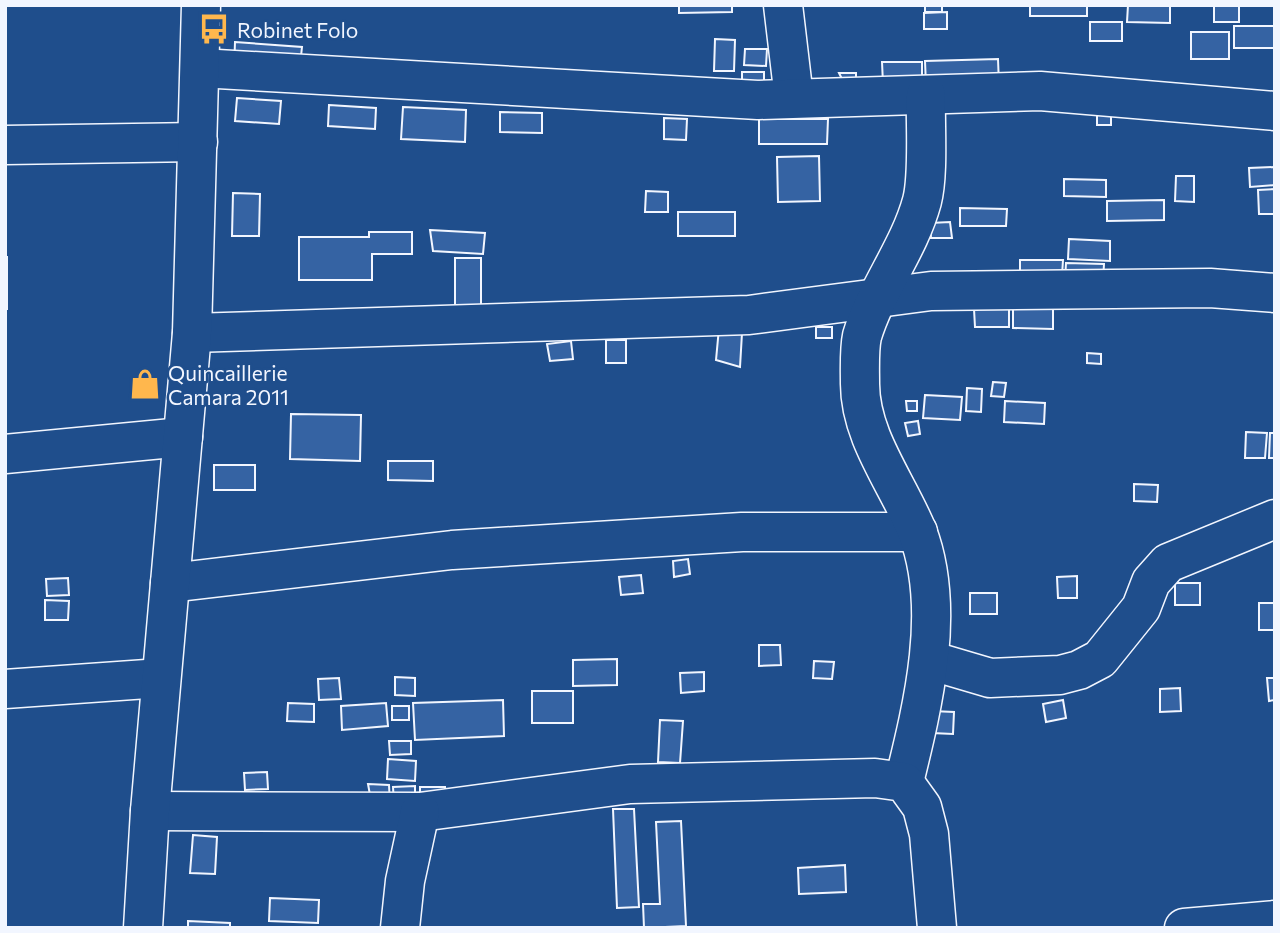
<svg xmlns="http://www.w3.org/2000/svg" width="1280" height="933" font-family="Commissioner,sans-serif">
<rect width="100%" height="100%" fill="#1f4e8c"/>
<g fill="#3563a3" stroke="#f2f6ff" stroke-width="2">
<polygon points="679,5 732,5 732,12 679,13"/>
<rect x="925" y="5" width="17" height="7"/>
<rect x="1030" y="5" width="57" height="11"/>
<polygon points="1128,5 1170,5 1170,23 1127,22"/>
<rect x="1214" y="5" width="25" height="17"/>
<polygon points="947,12 947,29 924,29 924,13"/>
<rect x="1090" y="22" width="32" height="19"/>
<rect x="1234" y="26" width="41" height="22"/>
<rect x="1191" y="32" width="38" height="27"/>
<polygon points="715,39 735,40 734,71 714,71"/>
<polygon points="235,42 302,47 299,75 234,70"/>
<polygon points="745,49 767,49 766,66 744,65"/>
<polygon points="998,59 999,85 926,86 925,61"/>
<polygon points="882,62 922,62 922,83 883,84"/>
<rect x="742" y="72" width="22" height="23"/>
<polygon points="839,73 856,73 856,82 845,85"/>
<polygon points="237,98 281,101 279,124 235,121"/>
<polygon points="329,105 376,108 375,129 328,126"/>
<polygon points="403,107 466,110 465,142 401,139"/>
<rect x="1097" y="111" width="14" height="14"/>
<polygon points="500,112 542,113 542,133 500,132"/>
<polygon points="664,118 687,119 686,140 664,139"/>
<polygon points="759,119 828,119 827,144 759,144"/>
<polygon points="819,156 820,201 778,202 777,157"/>
<polygon points="1275,167 1275,185 1250,187 1249,168"/>
<polygon points="1176,176 1194,176 1194,202 1175,201"/>
<polygon points="1064,179 1106,180 1106,197 1064,196"/>
<polygon points="1275,189 1275,214 1259,214 1258,190"/>
<polygon points="646,191 668,192 668,212 645,212"/>
<polygon points="233,193 260,194 259,236 232,236"/>
<polygon points="1164,200 1164,220 1107,221 1107,201"/>
<polygon points="960,208 1007,209 1006,226 960,226"/>
<rect x="678" y="212" width="57" height="24"/>
<polygon points="950,222 952,238 931,238 930,223"/>
<polygon points="430,230 485,233 483,254 433,251"/>
<polygon points="369,232 412,232 412,254 372,254 372,280 299,280 299,237 369,237"/>
<polygon points="1069,239 1110,241 1110,261 1068,259"/>
<rect x="5" y="257" width="2" height="52"/>
<rect x="455" y="258" width="26" height="57"/>
<polygon points="1020,260 1063,260 1062,276 1020,276"/>
<polygon points="1066,263 1104,264 1103,281 1065,279"/>
<polygon points="1009,308 1009,327 975,327 974,309"/>
<polygon points="1013,308 1053,308 1053,329 1013,328"/>
<rect x="816" y="327" width="16" height="11"/>
<polygon points="719,328 742,333 740,367 716,360"/>
<rect x="606" y="340" width="20" height="23"/>
<polygon points="571,341 573,359 550,361 547,344"/>
<polygon points="1087,353 1101,354 1101,364 1087,363"/>
<polygon points="993,382 1006,383 1004,397 991,396"/>
<polygon points="967,388 982,389 981,412 966,411"/>
<polygon points="925,395 962,397 960,420 923,418"/>
<polygon points="906,401 917,401 917,411 907,411"/>
<polygon points="1005,401 1045,403 1044,424 1004,422"/>
<polygon points="291,414 361,415 360,461 290,459"/>
<polygon points="918,421 920,434 908,436 905,423"/>
<polygon points="1246,432 1267,433 1265,458 1245,458"/>
<polygon points="1270,433 1275,433 1275,458 1269,458"/>
<polygon points="388,461 433,461 433,481 388,480"/>
<rect x="214" y="465" width="41" height="25"/>
<polygon points="1134,484 1158,485 1157,502 1134,501"/>
<polygon points="688,559 690,574 674,577 673,561"/>
<polygon points="641,575 643,593 621,595 619,577"/>
<polygon points="1077,576 1077,598 1058,598 1057,577"/>
<polygon points="68,578 69,595 47,596 46,579"/>
<rect x="1175" y="583" width="25" height="22"/>
<rect x="970" y="593" width="27" height="21"/>
<polygon points="45,600 69,601 68,620 45,620"/>
<rect x="1259" y="603" width="16" height="27"/>
<polygon points="759,645 780,645 781,665 759,666"/>
<polygon points="617,659 617,685 573,686 573,660"/>
<polygon points="814,661 834,662 832,679 813,678"/>
<polygon points="704,672 704,691 681,693 680,673"/>
<polygon points="395,677 415,678 415,696 395,695"/>
<polygon points="339,678 341,699 319,700 318,679"/>
<polygon points="1267,678 1275,678 1275,700 1269,701"/>
<polygon points="1180,688 1181,711 1160,712 1160,689"/>
<rect x="532" y="691" width="41" height="32"/>
<polygon points="503,700 504,736 415,740 413,703"/>
<polygon points="1063,700 1066,718 1046,722 1043,704"/>
<polygon points="288,703 314,704 314,722 287,721"/>
<polygon points="386,703 388,726 342,730 341,706"/>
<rect x="392" y="706" width="17" height="14"/>
<polygon points="932,711 954,712 953,734 932,733"/>
<polygon points="660,720 683,721 680,763 658,762"/>
<polygon points="389,741 411,741 411,754 390,755"/>
<polygon points="388,759 416,761 415,781 387,779"/>
<polygon points="267,772 268,789 245,790 244,773"/>
<polygon points="368,784 389,785 390,804 372,806"/>
<polygon points="415,786 415,802 394,803 393,787"/>
<polygon points="420,787 445,787 446,805 420,806"/>
<polygon points="613,809 634,809 639,907 617,908"/>
<polygon points="681,821 686,926 644,928 643,904 660,904 656,822"/>
<polygon points="193,835 217,837 215,874 190,873"/>
<polygon points="845,865 846,892 799,894 798,868"/>
<polygon points="270,898 319,900 318,923 269,921"/>
<polygon points="188,921 230,923 230,928 188,928"/>
</g>
<g fill="none" stroke-linecap="round" stroke-linejoin="round">
<g stroke="#f2f6ff" stroke-width="41">
<g id="minor">
<polyline points="783,5 794,98"/>
<polyline points="200,68 758,100 1040,91 1275,111"/>
<polyline points="5,145 198,142"/>
<polyline points="192,333 749,315 931,291 1210,288 1275,293"/>
<polyline points="5,454 183,437"/>
<polyline points="170,583 452,550 742,532 918,532"/>
<polyline points="929,660 990,678 1060,675 1079,670 1100,659 1141,608 1151,582 1168,563 1275,519"/>
<polyline points="5,689 161,678"/>
<path d="M 904,782 C 923,705 947,608 917,531 C 898,484 860,437 860,384 C 860,370 859,350 862,336 C 876,289 909,249 922,201 C 929,174 925,124 926,95"/>
<polyline points="150,811 420,812 630,784 875,778 904,782 922,807 929,834 937,928"/>
<polyline points="143,928 150,811 192,333 201,5"/>
<polyline points="400,928 405,881 420,812"/>
<polyline points="1184,928 1275,920"/>
</g>
</g>
<use href="#minor" stroke="#1f4e8c" stroke-width="38"/>
</g>
<defs>
<g id="bus-bare" transform="scale(2.415)"><path d="M-5-6H5V4H4V6H2V4H-2V6H-4V4H-5ZM-3.5-4V0h7V-4ZM-3.5 1.2v1.5H-2V1.2ZM2 1.2v1.5H3.5V1.2Z" fill="#ffb74d" stroke="#1f4e8c" stroke-width="2.5" paint-order="stroke"/></g>
<g id="shop-bare" transform="scale(2.415)"><path d="M-5-2.5h2.3a2.7 3.5 0 0 1 5.4 0H5L5.5 6h-11ZM-1.5-2.5h3a1.5 2.3 0 0 0-3 0Z" fill="#ffb74d" stroke="#1f4e8c" stroke-width="2.5" paint-order="stroke"/></g>
</defs>
<g fill-rule="evenodd">
<use href="#bus-bare" x="214" y="29"/>
<use href="#shop-bare" x="145" y="384"/>
</g>
<g text-anchor="middle" dominant-baseline="central" stroke-width="5" stroke-linejoin="round" paint-order="stroke">
<g font-size="21" fill="#f2f6ff" stroke="#1f4e8c" text-anchor="start">
<text x="237" y="29">Robinet Folo</text>
<text x="168" y="372">Quincaillerie<tspan x="168" dy="24">Camara 2011</tspan></text>
</g>
</g>
<rect width="1280" height="933" fill="none" stroke="#f2f6ff" stroke-width="14"/>
</svg>
